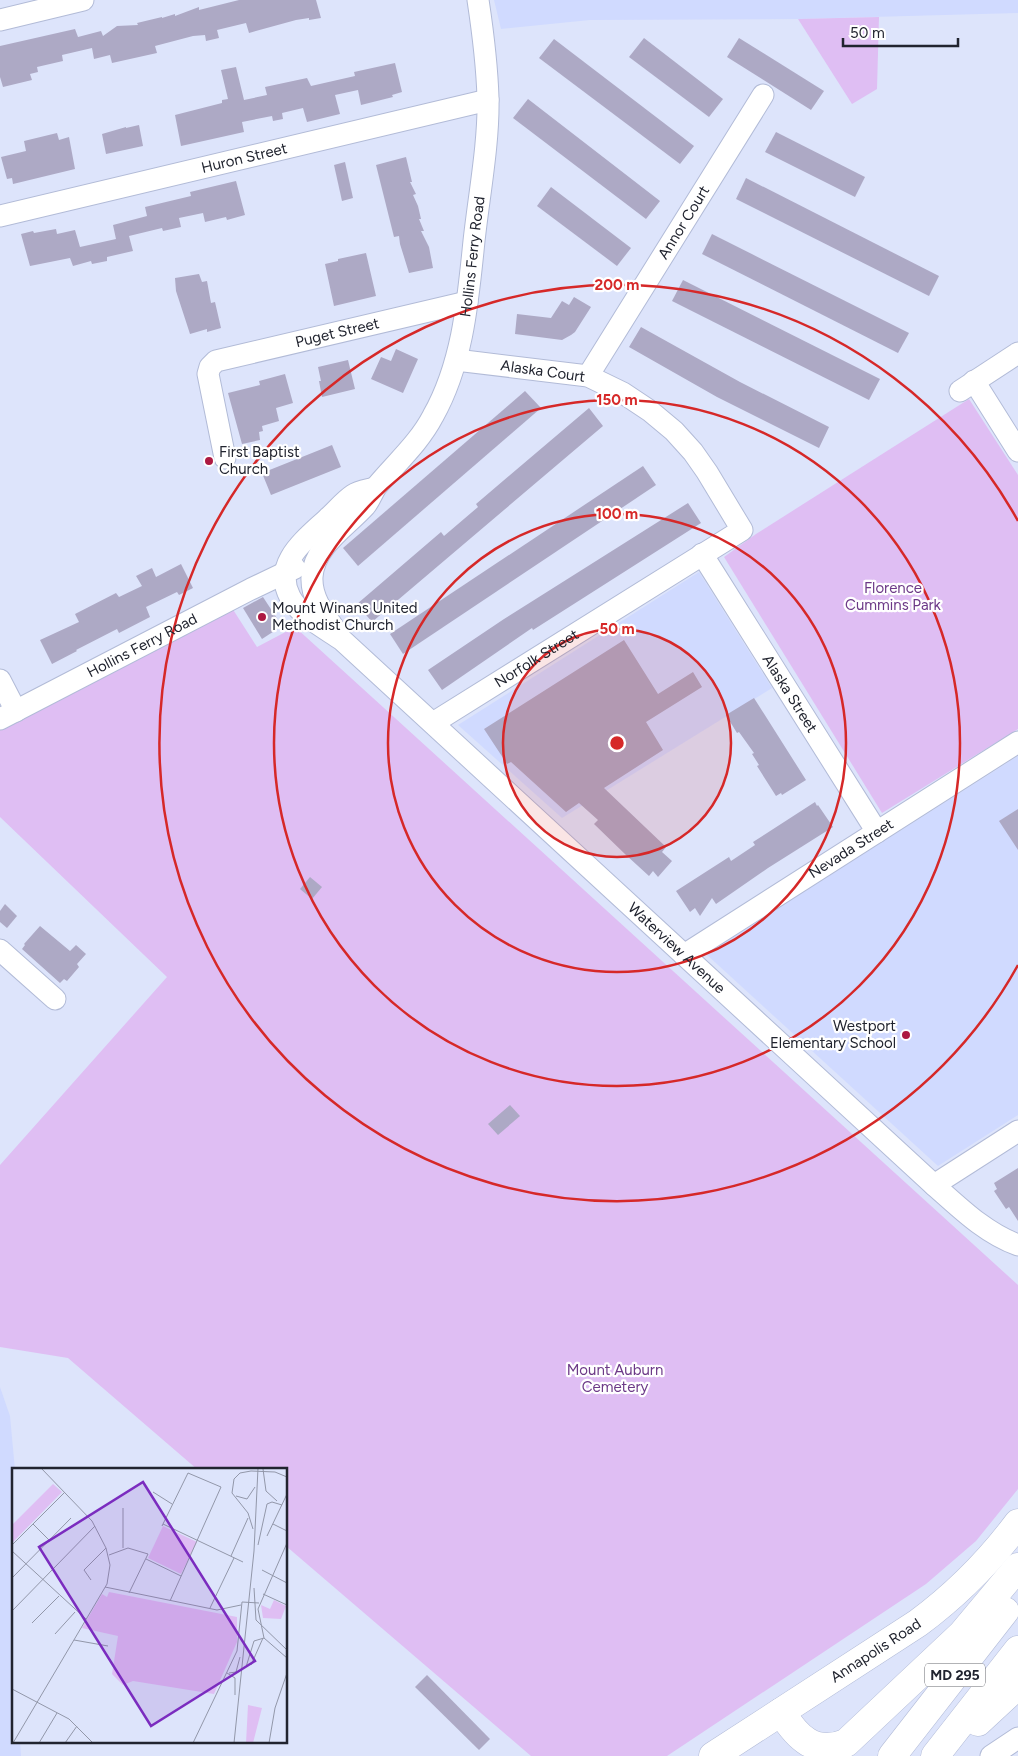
<svg xmlns="http://www.w3.org/2000/svg" width="1018" height="1756" font-family="Figtree,sans-serif">
<rect width="100%" height="100%" fill="#dde4fb"/>
<g fill="#d0daff">
<polygon points="494,0 1018,0 1018,13 798,19 590,20 501,29"/>
<polygon points="699,572 772,688 562,818 458,725"/>
<polygon points="1018,756 1018,1115 938,1166 706,954"/>
<polygon points="0,1387 10,1416 15,1470 14,1742 20,1742 21,1756 0,1756"/>
</g>
<g fill="#dfbef3">
<polygon points="879,17 877,89 852,104 798,19"/>
<polygon points="969,399 1018,475 1018,729 882,813 724,557 756,534"/>
<polygon points="232,608 257,647 295,627 1018,1285 1018,1489 976,1541 926,1584 667,1756 531,1756 286,1546 286,1470 198,1470 68,1358 0,1347 0,1165 167,977 0,817 0,729"/>
</g>
<g fill="#ada9c5">
<polygon points="239,0 316,0 321,18 309,20 309,18 296,20 249,33 246,23 217,30 219,38 206,41 205,35 193,36 155,46 157,53 112,63 110,55 94,59 92,48 62,55 63,61 37,67 38,72 30,74 32,80 3,87 0,77 0,46 75,29 78,37 101,31 103,36 117,26 138,25 137,23 162,17 162,18 175,14 175,16 199,7 199,10"/>
<polygon points="644,38 723,99 709,117 629,57"/>
<polygon points="739,38 824,91 811,110 727,57"/>
<polygon points="554,39 694,146 680,164 539,58"/>
<polygon points="395,63 402,92 392,95 393,97 361,105 358,90 335,95 340,114 307,122 303,108 282,113 283,119 273,121 272,116 242,122 244,132 181,146 175,115 222,103 222,100 228,99 221,70 236,67 244,100 267,95 265,87 307,78 311,86 355,76 354,72"/>
<polygon points="528,99 660,201 646,219 513,118"/>
<polygon points="139,125 143,146 106,154 102,134 126,127 126,128"/>
<polygon points="776,132 865,177 855,197 765,152"/>
<polygon points="57,133 59,140 69,137 75,169 13,184 12,178 7,179 1,157 26,151 24,141"/>
<polygon points="406,157 412,182 410,182 416,194 413,195 418,206 421,219 419,219 424,231 421,231 429,247 433,268 409,273 400,244 399,236 394,237 376,165"/>
<polygon points="345,162 353,198 342,201 334,165"/>
<polygon points="746,178 939,276 929,296 736,199"/>
<polygon points="236,181 245,215 227,220 226,217 205,222 203,213 179,218 181,227 163,231 162,228 129,236 133,251 107,257 107,261 92,264 91,261 73,266 70,258 30,266 21,234 33,231 34,233 56,229 57,234 75,230 80,247 116,239 113,225 147,216 145,207 191,196 190,192"/>
<polygon points="551,187 631,248 617,266 537,206"/>
<polygon points="712,234 909,333 898,353 702,254"/>
<polygon points="366,253 376,296 334,306 325,264 338,261 338,259"/>
<polygon points="199,274 202,282 207,281 211,303 215,302 221,328 207,332 207,329 190,334 176,291 175,278"/>
<polygon points="683,280 880,379 869,400 672,301"/>
<polygon points="574,297 591,307 575,332 571,335 562,340 515,334 517,314 551,318 562,301 569,305"/>
<polygon points="641,327 740,382 829,427 819,448 717,397 629,347"/>
<polygon points="396,349 418,359 403,393 371,379 381,357 391,361"/>
<polygon points="348,360 355,389 322,397 319,381 321,381 318,367"/>
<polygon points="285,374 293,403 276,408 279,421 262,426 263,431 259,432 260,440 242,444 228,393 260,385 259,381"/>
<polygon points="525,391 541,408 358,566 343,548"/>
<polygon points="589,408 603,426 372,622 357,604 441,532 444,536 478,507 476,504"/>
<polygon points="332,445 341,467 271,495 262,473"/>
<polygon points="643,466 656,485 403,654 390,634"/>
<polygon points="688,503 701,523 533,630 532,628 442,690 428,670 504,619"/>
<polygon points="181,564 193,588 179,595 177,592 146,607 150,617 119,633 117,629 76,650 77,651 52,664 40,640 79,622 75,614 116,593 119,597 142,586 136,576 152,568 156,577"/>
<polygon points="263,597 282,626 262,639 243,608"/>
<polygon points="624,640 658,694 693,672 702,687 646,722 663,750 604,788 666,847 662,852 672,861 658,877 653,871 649,876 626,855 594,824 598,820 579,803 566,812 511,762 507,764 484,729"/>
<polygon points="754,698 806,780 782,795 781,793 776,796 757,766 759,765 752,754 754,753 739,732 737,733 726,715"/>
<polygon points="815,802 817,806 818,805 833,827 768,868 716,904 712,898 700,916 695,908 690,912 676,891 729,857 731,861 755,845 753,842"/>
<polygon points="1018,809 1018,850 999,821"/>
<polygon points="310,877 322,887 312,899 300,889"/>
<polygon points="5,904 17,916 7,928 0,922 0,911"/>
<polygon points="40,926 70,951 76,945 86,954 77,964 79,967 67,981 64,979 60,983 22,949 25,945 24,944"/>
<polygon points="510,1105 520,1116 498,1135 488,1124"/>
<polygon points="1018,1168 1018,1221 1009,1207 1006,1209 994,1191 997,1189 994,1183"/>
<polygon points="427,1675 490,1739 479,1750 415,1687"/>
</g>
<g fill="none" stroke-linecap="round" stroke-linejoin="round">
<g stroke="#b2bbd7" stroke-width="23">
<g id="minor">
<polyline points="0,20 83,0"/>
<path id="s1" d="M 0,216 L 488,100"/>
<path id="s2" d="M 588,376 L 763,95"/>
<polyline points="974,381 1018,451"/>
<polyline points="960,391 1018,353"/>
<path id="s3" d="M 225,458 L 208,374 L 210,367 L 216,361 L 467,302"/>
<path id="s4" d="M 375,488 C 368,490 359,491 353,495 C 344,501 336,511 328,518 C 306,539 272,563 290,597 C 299,615 326,629 342,640 L 934,1185 C 960,1208 985,1233 1018,1245"/>
<path id="s5" d="M 702,554 L 877,832"/>
<path id="s6" d="M 334,628 C 323,613 311,597 312,577 C 314,546 346,527 365,506 C 370,500 372,493 376,487 C 396,463 419,443 433,416 C 463,363 468,300 474,241 C 479,195 489,143 488,98 C 487,65 483,33 478,0"/>
<polyline points="0,680 16,711"/>
<path id="s7" d="M 0,719 L 251,589 L 295,568"/>
<path id="s8" d="M 433,723 L 742,530 L 707,472 L 693,452 L 674,431 L 650,411 L 623,393 L 588,376 L 456,360"/>
<polyline points="0,950 55,999"/>
<path id="s9" d="M 684,955 L 1018,742"/>
<polyline points="934,1185 1018,1131"/>
<polyline points="991,1756 1018,1738"/>
</g>
</g>
<g stroke="#b2bbd7" stroke-width="29">
<g id="major">
<path id="s10" d="M 713,1756 L 918,1623 C 957,1594 989,1562 1018,1523"/>
</g>
</g>
<g stroke="#b2bbd7" stroke-width="29">
<g id="highway">
<path d="M 781,1712 C 797,1737 814,1756 846,1743 L 962,1634 L 1018,1567"/>
<polyline points="978,1722 1018,1685"/>
<polyline points="892,1756 1005,1611"/>
<polyline points="935,1756 1018,1650"/>
</g>
</g>
<use href="#minor" stroke="#fff" stroke-width="21"/>
<use href="#major" stroke="#fff" stroke-width="28"/>
<use href="#highway" stroke="#fff" stroke-width="28"/>
</g>
<circle cx="617" cy="743" r="114" fill="#d62828" fill-opacity=".12"/>
<g fill="none" stroke="#d62828" stroke-width="2.5">
<circle cx="617" cy="743" r="114"/>
<circle cx="617" cy="743" r="229"/>
<circle cx="617" cy="743" r="343"/>
<path d="M1018 965A458 458 0 1 1 1018 521"/>
</g>
<g fill="#ad1942" stroke="#fff" stroke-width="2">
<circle cx="209" cy="461" r="5"/>
<circle cx="262" cy="617" r="5"/>
<circle cx="906" cy="1035" r="5"/>
</g>
<g text-anchor="middle" dominant-baseline="central" stroke-width="4.5" stroke-linejoin="round" paint-order="stroke">
<rect fill="#fff" stroke="#64666d" stroke-width="1" x="925" y="1663.5" width="60" height="23" rx="4"/>
<g font-size="14" font-weight="bold" fill="#21242f">
<text x="955" y="1675">MD 295</text>
</g>
<g font-size="15" fill="#21242f" stroke="#fff">
<text stroke="none"><textPath href="#s1" startOffset="251">Huron Street</textPath></text>
<text stroke="none"><textPath href="#s2" startOffset="181">Annor Court</textPath></text>
<text stroke="none"><textPath href="#s6" startOffset="426">Hollins Ferry Road</textPath></text>
<text stroke="none"><textPath href="#s3" startOffset="226">Puget Street</textPath></text>
<text transform="translate(543 371) rotate(8)">Alaska Court</text>
<text stroke="none"><textPath href="#s7" startOffset="160">Hollins Ferry Road</textPath></text>
<text stroke="none"><textPath href="#s8" startOffset="122">Norfolk Street</textPath></text>
<text stroke="none"><textPath href="#s5" startOffset="165">Alaska Street</textPath></text>
<text stroke="none"><textPath href="#s9" startOffset="198">Nevada Street</textPath></text>
<text stroke="none"><textPath href="#s4" startOffset="676">Waterview Avenue</textPath></text>
<text stroke="none"><textPath href="#s10" startOffset="194">Annapolis Road</textPath></text>
</g>
<g font-size="15" fill="#21242f" stroke="#fff" text-anchor="start">
<text x="219" y="452">First Baptist<tspan x="219" dy="17">Church</tspan></text>
<text x="272" y="608">Mount Winans United<tspan x="272" dy="17">Methodist Church</tspan></text>
<text x="896" y="1026" text-anchor="end">Westport<tspan x="896" dy="17">Elementary School</tspan></text>
</g>
<g font-size="15" fill="#6c3987" stroke="#fff">
<text x="893" y="588">Florence<tspan x="893" dy="17">Cummins Park</tspan></text>
<text x="615" y="1370">Mount Auburn<tspan x="615" dy="17">Cemetery</tspan></text>
</g>
</g>
<g transform="translate(12 1468)">
<rect width="275" height="275" fill="#dde4fb"/>
<path d="M 41,16 L 50,24 L 0,75 L 0,57 ZM 151,58 L 185,74 L 169,106 L 136,90 ZM 97,124 L 225,149 L 225,174 L 202,226 L 121,213 L 111,217 L 100,206 L 106,168 L 70,160 L 90,126 L 95,129 ZM 262,132 L 274,138 L 269,151 L 251,150 L 249,137 L 258,141 ZM 236,237 L 250,240 L 241,275 L 234,275 Z" fill="#dfbef3"/>
<path fill="none" stroke="#9297a9" stroke-width="1" d="M 251,1 L 254,23 L 265,33M 141,24 L 160,36M 224,28 L 235,31 L 243,19M 111,40 L 111,80M 21,56 L 37,72M 151,56 L 231,94M 261,56 L 275,63M 150,58 L 176,5 L 209,19 L 158,133M 241,61 L 236,45 L 220,25 L 222,11 L 228,5 L 239,3 L 263,4 L 275,9M 255,68 L 275,26M 275,75 L 246,141 L 252,170 L 275,190M 0,77 L 53,24M 246,77 L 255,36 L 260,34 L 270,37M 0,83 L 74,151M 97,87 L 116,80 L 136,86 L 117,125M 219,88 L 236,50M 134,91 L 169,108M 250,102 L 275,115M 0,110 L 59,50M 79,112 L 72,102 L 94,80M 93,119 L 205,142 L 229,137M 242,120 L 244,152 L 275,182M 251,126 L 275,137M 198,140 L 222,90M 0,143 L 83,58M 20,155 L 47,128M 43,166 L 63,144M 62,172 L 96,178M 239,197 L 251,170M 234,199 L 242,173 L 252,170M 215,205 L 223,210 L 223,227M 217,205 L 224,204 L 228,189M 0,221 L 57,251 L 81,275M 1,275 L 95,116 L 98,97 L 94,80 L 80,53 L 29,0M 27,275 L 45,245M 53,275 L 65,258M 181,275 L 225,183 L 230,134 L 247,135M 222,275 L 242,83 L 246,0M 257,275 L 263,240 L 275,205"/>
<path fill="#7b2cbf" fill-opacity="0.15" stroke="#7b2cbf" stroke-width="2.5" d="M 131,14 L 243,193 L 139,258 L 27,79 Z"/>
<rect width="275" height="275" fill="none" stroke="#21242f" stroke-width="2.5"/>
</g>
<circle cx="617" cy="743" r="8" fill="#d62828" stroke="#fff" stroke-width="2.5"/>
<g font-size="15" text-anchor="middle" font-weight="bold" fill="#d62828" stroke="#fff" stroke-width="4.5" stroke-linejoin="round" paint-order="stroke">
<text x="617" y="290">200 m</text>
<text x="617" y="405">150 m</text>
<text x="617" y="519">100 m</text>
<text x="617" y="634">50 m</text>
</g>
<path d="M843 38v8h115v-8" fill="none" stroke="#21242f" stroke-width="2.5"/>
<text x="850" y="38" font-size="15" fill="#21242f" stroke="#ffffff" stroke-width="4" paint-order="stroke">50 m</text>
</svg>
